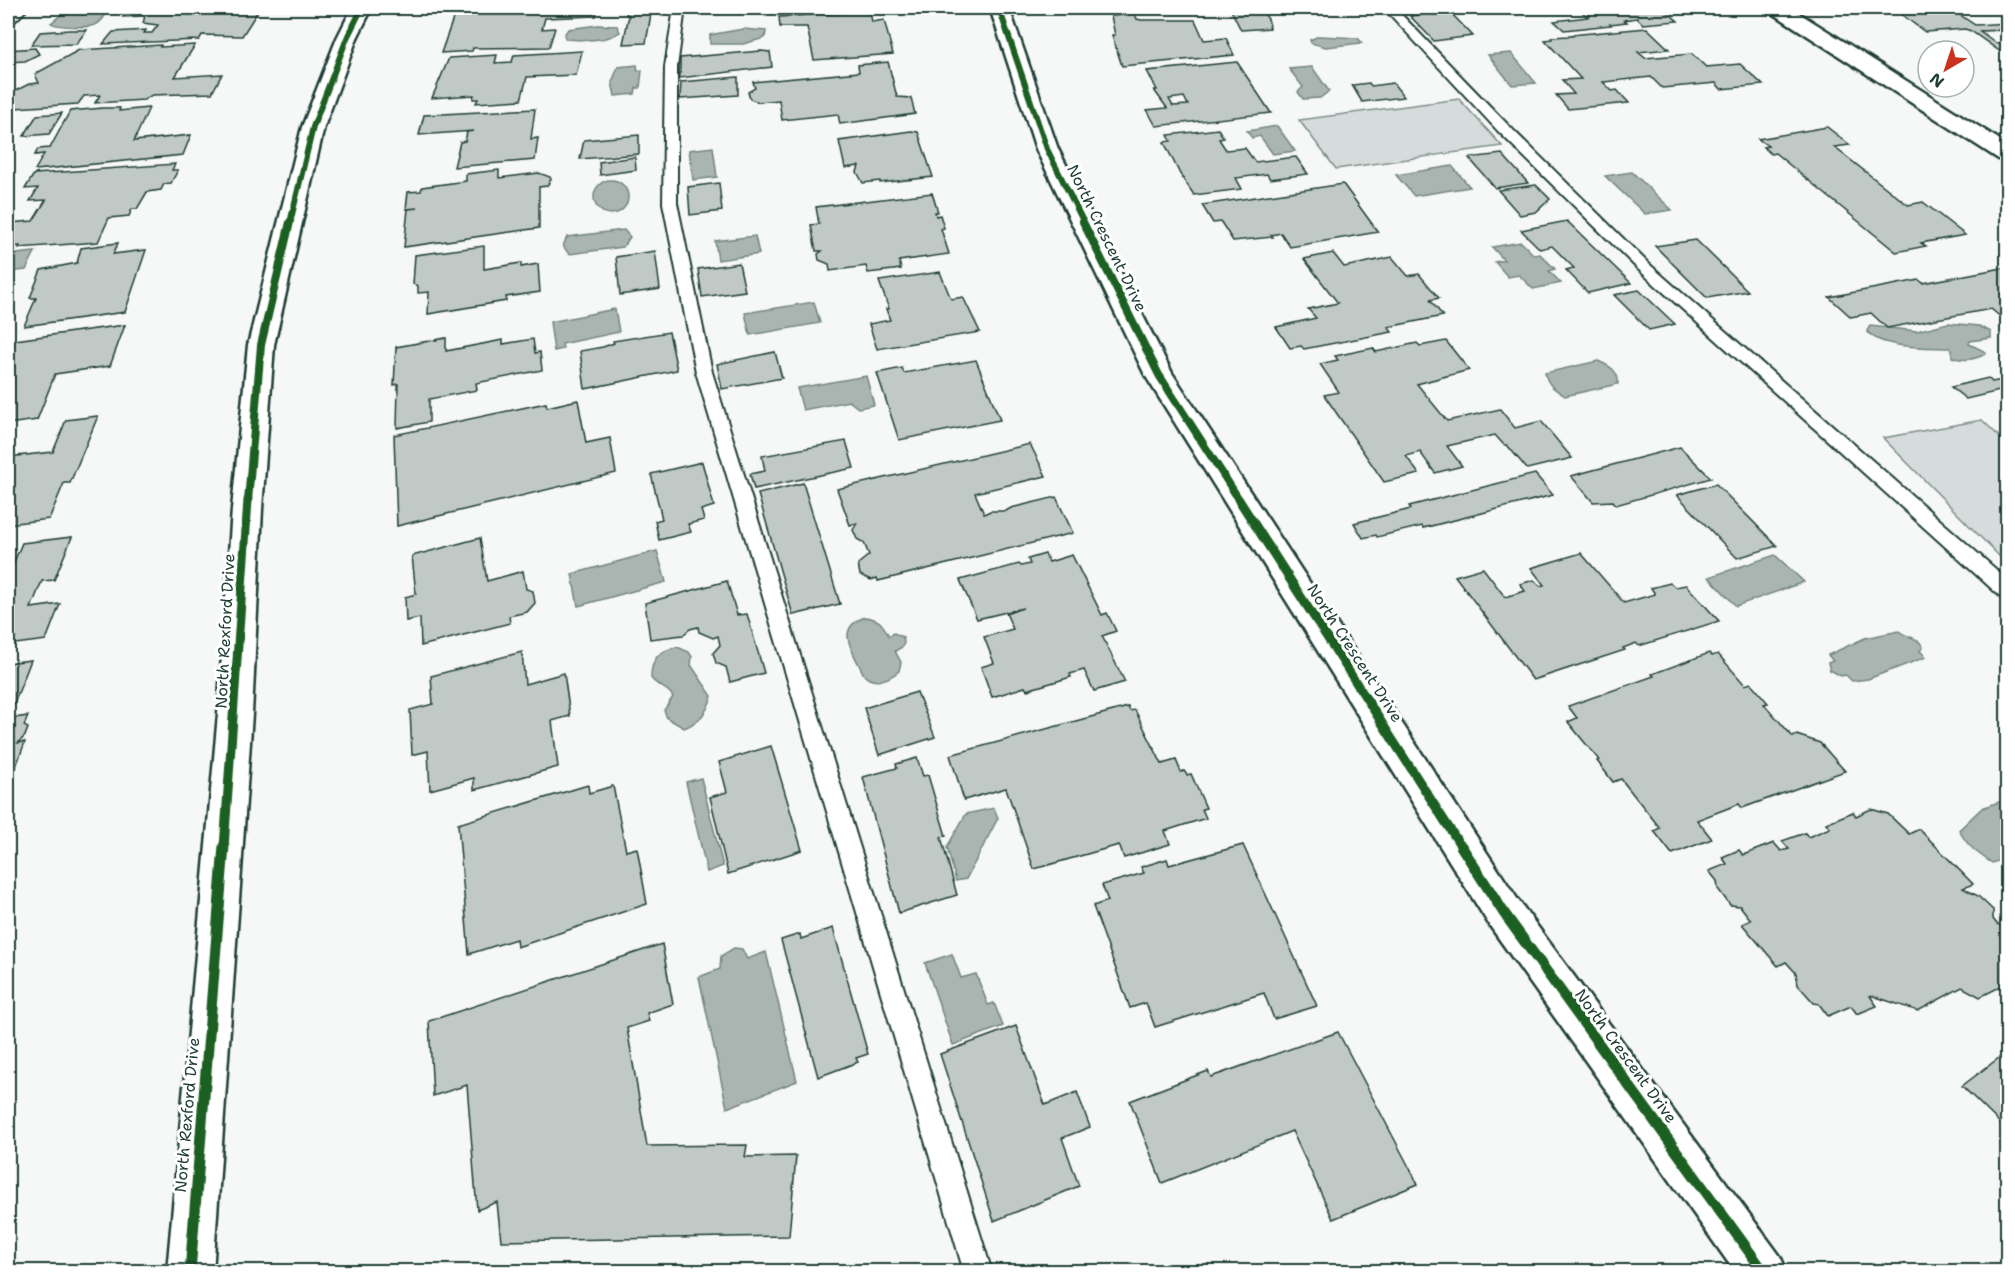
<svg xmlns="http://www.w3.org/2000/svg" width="2015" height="1279" font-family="'Shantell Sans',sans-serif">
<rect width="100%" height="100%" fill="#f6f7f7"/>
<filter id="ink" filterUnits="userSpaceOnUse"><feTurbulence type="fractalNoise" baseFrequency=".0167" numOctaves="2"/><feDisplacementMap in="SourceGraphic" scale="12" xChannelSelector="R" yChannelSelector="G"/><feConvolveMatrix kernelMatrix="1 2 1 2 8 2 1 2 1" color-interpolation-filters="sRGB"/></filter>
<g filter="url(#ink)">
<g fill="#d6dcdb" stroke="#7a8c88" stroke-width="1.5">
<polygon points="1459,99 1502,146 1336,169 1299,120"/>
<polygon points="1982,420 2007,444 2007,564 1883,438"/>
</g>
<g fill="#aab5b1" stroke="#72857f" stroke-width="1.5">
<path d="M 84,12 L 103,12 L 106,14 C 103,19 100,23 95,25 C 87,28 57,27 51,23 L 61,15 Z"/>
<path d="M 598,25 L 617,26 L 620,32 C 606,42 583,40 566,39 L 564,35 L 568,29 Z"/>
<polygon points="743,29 766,31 765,38 743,44 710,44 710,35"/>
<polygon points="1319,36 1358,38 1362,43 1326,47 1311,43 1310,40"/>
<polygon points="1511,53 1536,83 1512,85 1488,55"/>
<polygon points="637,65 638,71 642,70 640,88 636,88 635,94 615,96 612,82 618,67"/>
<polygon points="1312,67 1329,91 1320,98 1303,99 1298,92 1303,87 1289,69"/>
<polygon points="1277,126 1295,151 1273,154 1260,136 1252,138 1247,131"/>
<polygon points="713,147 717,177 693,180 689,150"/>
<polygon points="1452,166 1470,187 1414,196 1396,175"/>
<polygon points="1632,172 1672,210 1645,214 1605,176"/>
<circle cx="611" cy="197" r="17"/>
<polygon points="624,230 630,237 623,247 569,254 563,246 567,237"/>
<polygon points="755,236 759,254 718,260 715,241"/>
<polygon points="1521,242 1534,255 1540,254 1555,269 1549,271 1561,283 1533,289 1519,275 1508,277 1495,262 1504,260 1492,247"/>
<polygon points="35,252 26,270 8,272 8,255"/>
<polygon points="814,302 820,323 750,335 745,313"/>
<polygon points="615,309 619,332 562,344 563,349 554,351 550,322"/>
<path d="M 1948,323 L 1979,326 L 1991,332 L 1991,338 L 1970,341 L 1969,344 L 1986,352 L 1985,354 C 1975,360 1962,361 1952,357 L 1952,350 L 1949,348 C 1928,347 1880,349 1867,331 L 1870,326 L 1917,331 Z"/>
<path d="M 1598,361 C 1609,366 1619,370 1618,384 L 1565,396 C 1555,389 1548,386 1545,373 Z"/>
<polygon points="866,376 874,405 858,408 849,401 803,410 797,388"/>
<polygon points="657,551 666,582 578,606 572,574"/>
<polygon points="1775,555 1804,582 1736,606 1709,577"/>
<path d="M 865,617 C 880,619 882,623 889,636 L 894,633 L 903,637 L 904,643 L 902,647 L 895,651 L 901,662 L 899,671 C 889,679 874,686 864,675 C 854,652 833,629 865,617 Z"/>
<path d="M 1899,631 C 1908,639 1917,635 1923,647 L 1920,651 L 1926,657 L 1868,679 L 1852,681 L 1846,675 L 1841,676 L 1830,670 L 1828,663 L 1833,661 L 1828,655 L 1865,638 Z"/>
<path d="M 677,647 L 689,652 L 692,657 L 691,665 L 712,696 C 707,712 700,722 684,728 L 667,718 L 664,710 L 673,697 C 668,687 657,687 651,678 C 651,658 659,651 677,647 Z"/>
<polygon points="701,778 723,866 707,872 686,782"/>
<path d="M 1999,802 L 2007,802 L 2007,858 L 1992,863 C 1977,853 1967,846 1959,830 L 1982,808 Z"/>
<polygon points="994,808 998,818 966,879 956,881 947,847 966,814"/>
<polygon points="734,948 742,949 747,959 766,952 797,1081 727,1108 699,977 720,969 721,956"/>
<polygon points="952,954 961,978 976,974 988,1005 994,1003 1003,1026 953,1045 925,963"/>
</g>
<g fill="#c0c9c6" stroke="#1f3d34" stroke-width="1.5" fill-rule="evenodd">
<polygon points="131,8 260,8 242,36 202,35 199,40 103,44 113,32 146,30 144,33 152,33 158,25 143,23 145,16 123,17"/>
<polygon points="461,8 598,8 596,16 545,18 542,29 555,28 549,47 473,48 472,51 441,53 455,13 460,12"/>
<polygon points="620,8 652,8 646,43 623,44 629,15 626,15 627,10 619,10"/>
<polygon points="763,8 850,8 763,13"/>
<polygon points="1103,8 1160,8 1158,11 1105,14"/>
<polygon points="1260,8 1268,19 1270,28 1241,30 1231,10"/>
<polygon points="1577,8 1662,8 1678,21 1643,24 1637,18 1624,20 1627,22 1610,24 1611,25 1564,30 1554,21 1588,17"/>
<polygon points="870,11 872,22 884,20 893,54 814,60 807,27 780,27 779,17"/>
<polygon points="1449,11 1473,36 1434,41 1410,16"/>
<polygon points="1944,11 1948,13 1957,13 1975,25 2008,23 2008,30 1980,31 1996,43 2008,42 2008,57 1971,31 1965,29 1925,32 1901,14"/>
<polygon points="1135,14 1137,19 1141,20 1195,20 1204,40 1226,38 1234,55 1122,66 1112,35 1115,35 1111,16"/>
<polygon points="1647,28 1669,49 1638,52 1645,58 1692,54 1706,67 1740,64 1763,85 1721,89 1716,83 1662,88 1651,77 1603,82 1612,91 1617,90 1629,103 1568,109 1556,95 1574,94 1562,80 1581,79 1545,40 1552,39 1551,37 1572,36 1570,35"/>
<polygon points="70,30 87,30 76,44 31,45 40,32"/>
<polygon points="161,45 160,47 195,45 175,77 222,74 212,93 152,95 144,100 95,103 100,95 84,96 78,104 15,108 9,94 29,84 39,83 35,74 79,50"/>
<polygon points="35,48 39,54 25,61 8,62 8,50"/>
<polygon points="582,51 576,75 527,77 521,100 476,103 478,99 473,99 474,95 432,98 449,58 497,55 495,63 512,62 514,55"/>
<polygon points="761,51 770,52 772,67 680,78 680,58"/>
<polygon points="888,62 897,97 911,98 915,114 840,124 838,114 782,120 779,100 758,102 750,99 748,92 755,88 753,82 859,72 858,65"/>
<path d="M 1237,62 L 1271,113 L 1156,126 L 1147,110 L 1167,108 L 1154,90 L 1157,90 L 1147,71 ZM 1184,97 L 1188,105 L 1173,106 L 1169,99 Z"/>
<polygon points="738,77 738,95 680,99 681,82"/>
<polygon points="1369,83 1371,86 1393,83 1404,97 1362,102 1352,85"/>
<polygon points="103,108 120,108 119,111 149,108 134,141 191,135 183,155 35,170 44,154 35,155 38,149 50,148 70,111"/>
<polygon points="535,109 531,139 538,138 535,160 454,167 460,142 465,141 467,132 474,131 419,135 424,115"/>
<polygon points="62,113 49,134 24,136 37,115"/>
<polygon points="1827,127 1850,145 1834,147 1908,205 1923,202 1965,235 1921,243 1926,246 1896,252 1775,153 1771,154 1763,147 1768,146 1758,139"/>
<polygon points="1218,129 1224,138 1219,139 1226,150 1245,148 1255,162 1296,157 1308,174 1270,179 1267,174 1236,178 1242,189 1194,195 1180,174 1164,142 1171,141 1168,135"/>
<polygon points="911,131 918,132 933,177 880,183 880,181 863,183 857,172 859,166 845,168 839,141"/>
<polygon points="639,135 639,154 580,159 584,140"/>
<polygon points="1502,154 1528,183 1495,188 1469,158"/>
<polygon points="635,157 636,170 600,175 599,162"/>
<polygon points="175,164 172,170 178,170 171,183 164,184 161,190 147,192 137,209 132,209 129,216 109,218 98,242 19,248 20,246 8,247 9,223 33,221 46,200 30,201 38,188 25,189 34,174"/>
<polygon points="499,170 499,178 539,173 550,177 551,179 547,186 539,187 539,228 404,247 408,209 418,208 406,209 408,192 421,191 422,187 466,181 466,174"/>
<polygon points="719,183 722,211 690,215 688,187"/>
<polygon points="1343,184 1378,232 1290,247 1281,233 1271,235 1273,237 1233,241 1221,222 1213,223 1202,205"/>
<polygon points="1536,185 1550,199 1536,212 1520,215 1498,190"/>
<polygon points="932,193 938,212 935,212 936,216 940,215 944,228 941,229 949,254 899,261 901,269 868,273 866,266 830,271 829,264 819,260 818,254 822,251 816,251 811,225 819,224 816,207"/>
<polygon points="1567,221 1631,283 1588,293 1566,270 1574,268 1552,246 1540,249 1521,230"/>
<polygon points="1696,240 1748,291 1707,298 1655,246"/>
<polygon points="118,243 113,254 146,250 125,312 24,326 36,298 30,298 41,270 77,263 81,248"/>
<polygon points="484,246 484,269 521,263 521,267 538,264 540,292 506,297 506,301 428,314 429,292 418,293 418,286 413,284 415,255"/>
<polygon points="655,251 660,289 620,295 616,257"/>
<polygon points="1333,253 1344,267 1392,257 1408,276 1419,274 1439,298 1430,300 1443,316 1388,327 1392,332 1304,349 1301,346 1290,348 1276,327 1316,318 1308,309 1338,303 1304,259"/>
<polygon points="739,263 745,291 702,297 698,269"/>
<polygon points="2008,267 2008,323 1991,309 1887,328 1871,313 1851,317 1829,297 1919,280 1923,283"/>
<polygon points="940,272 951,299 963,297 980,332 877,349 869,324 890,320 886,309 889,309 879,281"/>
<polygon points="1639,290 1675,324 1649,330 1614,295"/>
<polygon points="125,325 110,366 55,374 37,420 8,424 8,341"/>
<polygon points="669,332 677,370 585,389 580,351 603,347 614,343 613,341"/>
<polygon points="446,338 446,351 503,340 503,344 533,339 535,353 540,352 542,370 476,383 477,390 429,399 429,422 397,428 398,384 394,385 396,347"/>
<polygon points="1446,341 1469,370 1417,384 1447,421 1500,409 1515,428 1541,421 1572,458 1527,469 1507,445 1504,445 1495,435 1447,446 1462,466 1435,473 1420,452 1406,456 1419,474 1384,482 1324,395 1339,392 1320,364 1338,360 1335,356 1373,348 1376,352 1417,343 1420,346"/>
<polygon points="775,352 782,378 722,389 717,364"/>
<polygon points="976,360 1000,420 899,440 877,373 902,368 904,373"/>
<polygon points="1988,378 1992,382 2008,379 2008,389 1966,399 1951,387"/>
<polygon points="578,400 586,443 610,438 616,473 397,526 394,435 546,403 547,407"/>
<polygon points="98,416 70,483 64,483 49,519 8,524 8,457 53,452 66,420"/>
<polygon points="846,441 854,468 754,489 750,474 765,471 762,456"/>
<polygon points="1030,444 1046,476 975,493 984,514 990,511 1006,511 1011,508 1056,497 1073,533 878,581 877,578 871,580 860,575 858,564 869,555 864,543 857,539 853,530 857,523 850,525 837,489"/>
<polygon points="1680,447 1711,478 1616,505 1613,501 1593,502 1571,476"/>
<polygon points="702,462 714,506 701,510 704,520 688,524 691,532 659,540 655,521 662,519 651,474"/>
<polygon points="1535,474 1553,495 1423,528 1422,526 1377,537 1376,535 1363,538 1354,523 1411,509 1409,506"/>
<polygon points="803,483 840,604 793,615 758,494"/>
<polygon points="1716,484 1777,546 1737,558 1677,495"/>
<polygon points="72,537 54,580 42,581 31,608 60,604 46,640 8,645 8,576 22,543"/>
<polygon points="480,538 487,581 523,571 526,589 533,591 535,603 527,612 509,616 510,623 421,646 420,618 406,621 405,597 416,594 412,556"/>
<polygon points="1581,553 1624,603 1655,594 1651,588 1670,583 1675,587 1686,585 1719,621 1639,646 1636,643 1623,648 1625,650 1533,680 1455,576 1483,568 1505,597 1525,591 1520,584 1534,580 1540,586 1544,585 1531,568"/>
<polygon points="1045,554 1049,562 1072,555 1102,615 1107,613 1116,631 1102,636 1125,682 1094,691 1084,670 1070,674 1071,677 1027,690 1025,687 992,697 981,667 994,663 984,637 1013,629 1006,613 1023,608 977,619 960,580 1019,564 1021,566 1030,564 1028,559"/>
<polygon points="727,581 737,615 747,614 764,673 730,682 726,667 716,663 713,653 720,645 718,636 713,638 699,632 698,627 690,629 683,635 650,639 645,603"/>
<polygon points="522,652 525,684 564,673 570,716 552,721 558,767 474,790 474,778 430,790 428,751 412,755 410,710 433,704 431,676"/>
<polygon points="1709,653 1712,656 1718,654 1745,685 1751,683 1768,703 1764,704 1793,737 1797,735 1820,743 1845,771 1742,808 1739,804 1697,820 1712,839 1672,854 1654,831 1660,828 1621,779 1613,782 1597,761 1599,760 1568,722 1577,718 1568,706 1654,676 1652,674"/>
<polygon points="31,660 8,719 8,663"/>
<polygon points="917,692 935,737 879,755 864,708"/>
<polygon points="1128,707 1130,711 1135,710 1162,764 1176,760 1181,772 1184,771 1187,775 1191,774 1206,808 1202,809 1206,818 1165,831 1170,844 1124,858 1119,845 1034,869 1006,788 964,800 950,755"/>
<polygon points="28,716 24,726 28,728 25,736 18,743 25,742 10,783 8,784 8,719"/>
<polygon points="771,746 802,850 728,874 710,797 727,792 719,762"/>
<polygon points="917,758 923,776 928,775 946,836 941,837 957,895 899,913 863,777 897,768 896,764"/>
<polygon points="588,785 589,793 613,786 626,851 637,848 647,904 517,947 516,939 469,954 458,824"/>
<polygon points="1871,809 1888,814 1909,834 1919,829 1973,884 1963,888 1978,896 1993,910 1993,919 1997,924 2008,927 2008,983 1980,997 1962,987 1918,1011 1873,996 1870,996 1877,1006 1857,1014 1851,1006 1828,1016 1819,1004 1814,1003 1798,985 1796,973 1786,962 1778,966 1742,924 1751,920 1740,906 1730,905 1718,889 1717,881 1709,871 1727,864 1722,857 1739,850 1743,855 1774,843 1781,851 1789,849 1782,841 1805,833 1808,837 1830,828 1826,823 1853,812 1856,816"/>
<polygon points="1243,845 1317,1006 1274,1019 1264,993 1155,1027 1146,1003 1130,1008 1093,906 1108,901 1102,885 1144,873 1141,867 1167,859 1169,865"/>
<polygon points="833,928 868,1054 856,1058 858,1062 818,1077 781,940 800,934 801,939"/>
<polygon points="662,944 673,1004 647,1013 649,1021 627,1028 647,1146 747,1145 745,1157 796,1156 789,1236 501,1241 497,1202 477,1210 467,1085 433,1096 429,1021"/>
<polygon points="1016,1026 1045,1105 1077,1092 1090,1127 1062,1138 1079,1186 994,1221 940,1054"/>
<polygon points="1338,1032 1418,1184 1333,1219 1292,1131 1162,1183 1130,1101 1208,1071 1211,1077"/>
<polygon points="2008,1051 2008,1131 1962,1086"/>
</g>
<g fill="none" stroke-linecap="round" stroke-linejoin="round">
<g stroke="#1f3d34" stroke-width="4">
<g id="lane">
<polygon points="16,8 28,8 12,24 8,25 8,16"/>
<polygon points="674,8 685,8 677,67 677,203 712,372 992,1272 964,1272 696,372 663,203 665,67"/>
<polygon points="1384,8 1395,8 1508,125 1649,264 2008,580 2008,599 2001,597 1639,270 1498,131"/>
</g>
</g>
<g stroke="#1f3d34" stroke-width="5">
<g id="street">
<polygon points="352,8 372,8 357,38 324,127 274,345 262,509 252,714 213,1272 167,1272 218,714 232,509 248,345 302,127 337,38"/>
<polygon points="990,8 1009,8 1058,149 1172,373 1518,900 1780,1256 1787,1272 1735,1272 1490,926 1145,375 1036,149"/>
<polygon points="1768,8 1791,8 2008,145 2008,162 2000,160 1771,12"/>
</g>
</g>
<use href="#lane" fill="#fff" fill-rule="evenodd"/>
<use href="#street" fill="#fff" fill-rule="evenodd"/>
<g stroke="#fff" stroke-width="8">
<g id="cycleway-far3">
<polyline points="999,8 1047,149 1084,223"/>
<polyline points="290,223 313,127 347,38 362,8"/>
</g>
</g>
<g stroke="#fff" stroke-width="10">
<g id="cycleway-far2">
<polyline points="1083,222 1159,375 1240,501"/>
<polyline points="248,501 261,345 290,222"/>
</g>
</g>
<g stroke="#fff" stroke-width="13">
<g id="cycleway-far1">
<polyline points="1239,500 1462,848"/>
<polyline points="224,848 248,500"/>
</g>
</g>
<g stroke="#fff" stroke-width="15">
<g id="cycleway">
<polyline points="1461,846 1504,913 1764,1272"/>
<polyline points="190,1272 224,846"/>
</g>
</g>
<use href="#cycleway-far3" stroke="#1b5e20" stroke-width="6"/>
<use href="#cycleway-far2" stroke="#1b5e20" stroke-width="8"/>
<use href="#cycleway-far1" stroke="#1b5e20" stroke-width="9"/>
<use href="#cycleway" stroke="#1b5e20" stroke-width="11"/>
</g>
</g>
<g text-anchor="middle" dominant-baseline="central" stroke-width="6" stroke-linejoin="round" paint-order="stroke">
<g font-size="16" fill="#1f3d34" stroke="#fff">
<text transform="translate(1107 238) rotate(64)">North Crescent Drive</text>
<text transform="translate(225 631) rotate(-87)">North Rexford Drive</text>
<text transform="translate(1355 653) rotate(57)">North Crescent Drive</text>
<text transform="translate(1626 1056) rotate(54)">North Crescent Drive</text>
<text transform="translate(187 1115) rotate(-85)">North Rexford Drive</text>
</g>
</g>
<rect width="2015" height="1279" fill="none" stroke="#fff" stroke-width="30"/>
<rect x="15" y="15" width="1985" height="1249" fill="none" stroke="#1f3d34" stroke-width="2" filter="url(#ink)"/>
<g transform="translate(1946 69) rotate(219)"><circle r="28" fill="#ffffff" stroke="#a5b1ae" stroke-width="1.5"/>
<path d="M0-4.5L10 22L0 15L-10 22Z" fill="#c8321e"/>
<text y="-9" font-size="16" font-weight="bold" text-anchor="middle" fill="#1f3d34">N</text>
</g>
</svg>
